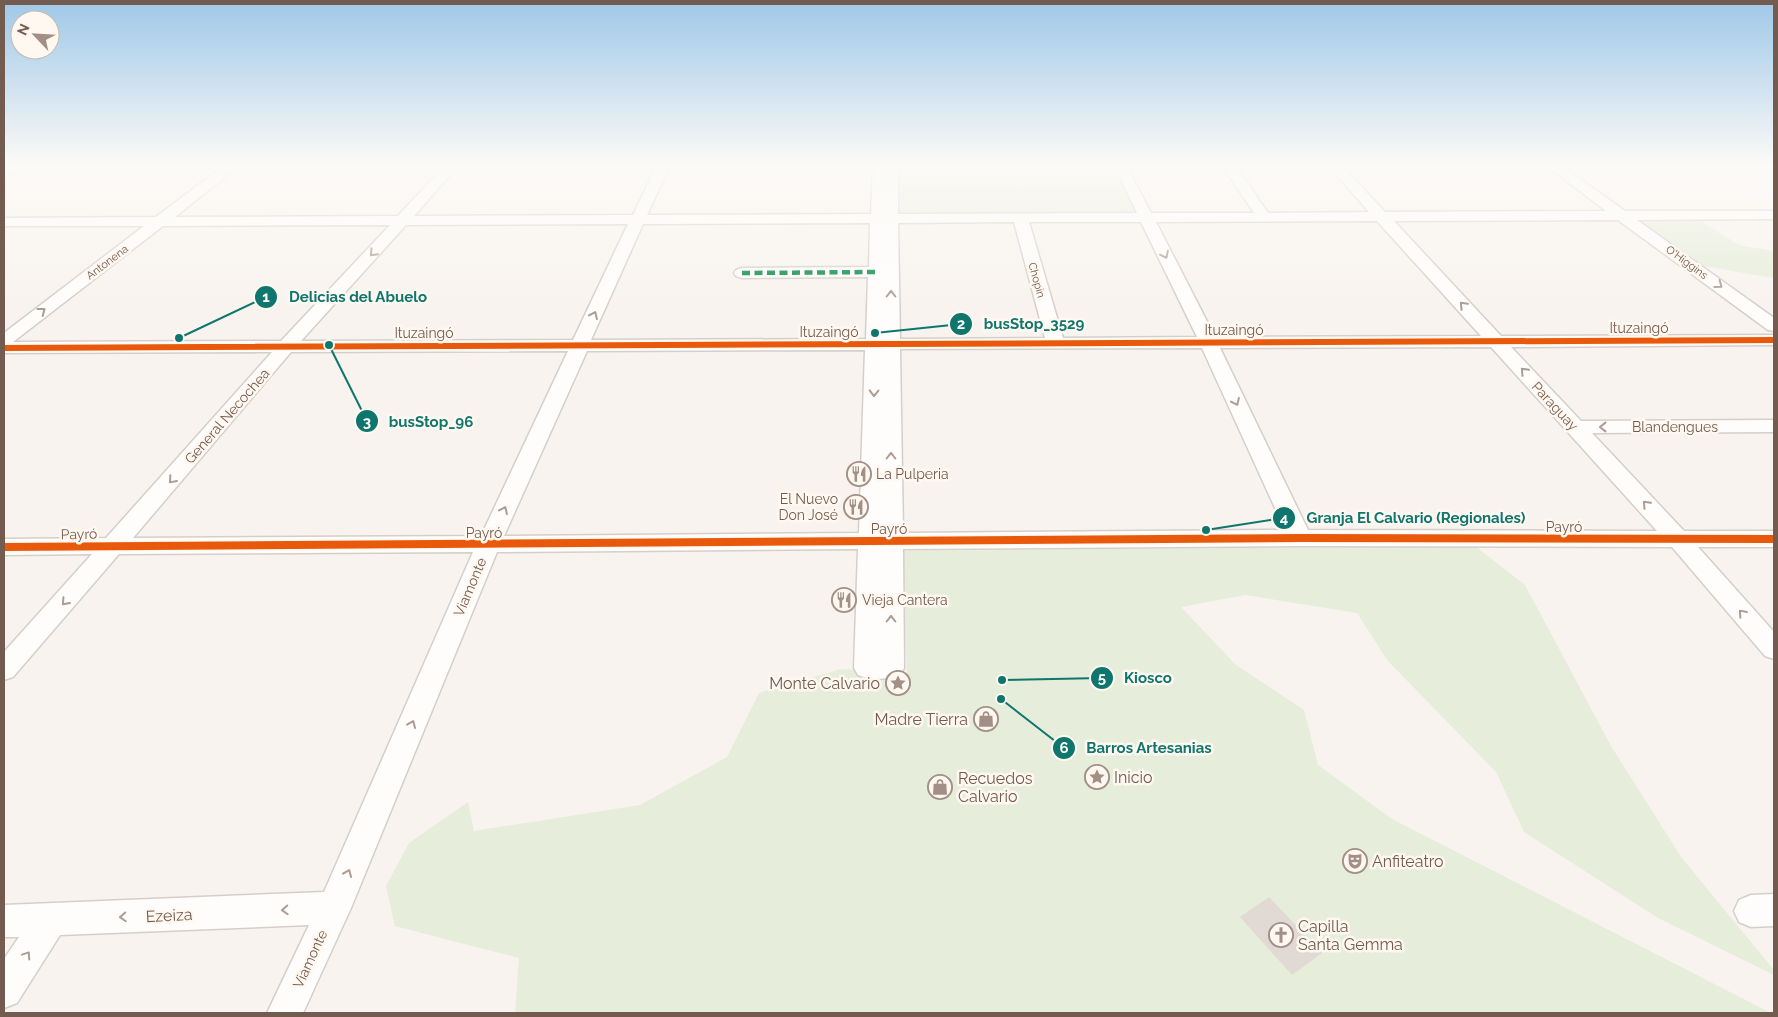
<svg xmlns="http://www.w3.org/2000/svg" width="1778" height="1017" font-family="Raleway,sans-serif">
<rect width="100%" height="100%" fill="#f8f3ee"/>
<g fill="#e6edda">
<path d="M897,165H1113L1137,213L899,214Z"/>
<path d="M1697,218L1738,245L1774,251V278L1697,265L1640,222L1643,219Z"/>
<path d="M1475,546L1525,585L1611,746L1681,857L1774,970V975L1658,918L1524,832L1496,772L1388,661L1357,613L1245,595L1181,607L1236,665L1304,710L1318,765L1392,819L1771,1013H515L519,958L395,926L386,886L409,843L468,802L474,831L640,805L727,757L759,693L841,669L907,673L901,551Z"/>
</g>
<path fill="#e1d9d3" d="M1269,897L1322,953L1292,975L1240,917Z"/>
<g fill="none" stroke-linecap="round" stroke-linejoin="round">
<defs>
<g id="minor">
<path d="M9,165H25L9,176L4,177V168Z"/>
<path d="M225,165H240L175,217L398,216L445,165H459L414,216L633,215L657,165H670L647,215L871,214L873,165H898V214L1137,213L1114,165H1126L1151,213H1254L1222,165H1235L1268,213L1369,212L1328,165H1341L1385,212L1606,211L1546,165H1560L1625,211H1774V219L1637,220L1774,318V331L1768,330L1618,220L1394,221L1501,336L1774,335V345L1511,347L1581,421L1774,420V432L1592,433L1684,531H1774V547H1698L1774,632V659L1765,656L1672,547L1300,546L903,549L904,668L900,675C887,680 871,680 858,675L854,668L858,549L497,552L351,908L303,1013H267L309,925L60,935L17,1003L4,1008V959L19,937H4V905L324,892L473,552L119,554L13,677L4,680V652L92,554L4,555V539L106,538L272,352L4,353V333L144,226H4V218L156,217ZM1377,221L1481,336L1215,337L1156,222ZM1014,222L1045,338L900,339L898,223ZM1029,222H1141L1197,337L1063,338ZM870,223L869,267L742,268L736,270L734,273L736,276L742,278L868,277L866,339L591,340L643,224ZM628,224L573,340L301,341L406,225ZM390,225L281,341L13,342L163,226ZM1491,347L1657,531L1308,530L1220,348ZM1202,348L1285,530L903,533L900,349ZM865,350L859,533L504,536L587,351ZM568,351L481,536L133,538L291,352Z"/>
<path d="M1761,165H1774V172L1763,168Z"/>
<path d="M1774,894V926L1751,927L1739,922L1734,911L1739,900L1751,895Z"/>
</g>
</defs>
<use href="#minor" stroke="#d5cfc9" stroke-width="3"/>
<use href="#minor" fill="#fefdfc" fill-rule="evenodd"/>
<path stroke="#00873e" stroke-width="4.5" stroke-dasharray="8 4.5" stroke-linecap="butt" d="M742,273L876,272"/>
<defs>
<path id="cycleway-far1" d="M4,348L1774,340"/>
<path id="cycleway" d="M4,547L1300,538L1774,539"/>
</defs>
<use href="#cycleway-far1" stroke="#fef8f1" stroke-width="9"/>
<use href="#cycleway" stroke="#fef8f1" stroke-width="11"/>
<use href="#cycleway-far1" stroke="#e8590c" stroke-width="6"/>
<use href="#cycleway" stroke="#e8590c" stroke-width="8"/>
</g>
<defs><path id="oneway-chevron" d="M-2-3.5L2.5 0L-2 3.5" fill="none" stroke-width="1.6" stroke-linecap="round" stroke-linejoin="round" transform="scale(1.25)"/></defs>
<g stroke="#ab9c94">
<use href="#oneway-chevron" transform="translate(373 253) rotate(133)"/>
<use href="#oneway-chevron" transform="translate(1165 255) rotate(64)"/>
<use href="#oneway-chevron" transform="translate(1719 285) rotate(36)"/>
<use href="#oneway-chevron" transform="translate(891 294) rotate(-90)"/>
<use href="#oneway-chevron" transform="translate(1463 305) rotate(-133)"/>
<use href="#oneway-chevron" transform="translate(42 311) rotate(-37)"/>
<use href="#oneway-chevron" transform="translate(594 315) rotate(-65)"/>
<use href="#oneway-chevron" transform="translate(1524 371) rotate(-133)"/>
<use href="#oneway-chevron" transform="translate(874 393) rotate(91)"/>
<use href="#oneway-chevron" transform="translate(1236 402) rotate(65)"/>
<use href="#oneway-chevron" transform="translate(1603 427) rotate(180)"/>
<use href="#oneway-chevron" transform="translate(891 456) rotate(-90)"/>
<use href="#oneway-chevron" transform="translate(172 480) rotate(131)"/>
<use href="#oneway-chevron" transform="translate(1646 504) rotate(-133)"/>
<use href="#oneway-chevron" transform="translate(504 510) rotate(-65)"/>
<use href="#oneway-chevron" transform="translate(65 602) rotate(132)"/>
<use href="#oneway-chevron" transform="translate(1742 613) rotate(-131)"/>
<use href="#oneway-chevron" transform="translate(891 619) rotate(-90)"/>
<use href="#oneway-chevron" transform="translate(412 724) rotate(-67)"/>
<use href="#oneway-chevron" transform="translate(348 873) rotate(-67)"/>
<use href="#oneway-chevron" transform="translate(285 910) rotate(177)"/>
<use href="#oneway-chevron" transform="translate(123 917) rotate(177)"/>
<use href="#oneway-chevron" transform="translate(27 955) rotate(-56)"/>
</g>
<linearGradient id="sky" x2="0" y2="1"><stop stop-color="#9fc8e8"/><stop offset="0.54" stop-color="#fcfaf7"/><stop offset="1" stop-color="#fcfaf7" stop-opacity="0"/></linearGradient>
<rect width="1778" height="307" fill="url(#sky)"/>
<defs>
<symbol id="restaurant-ring" viewBox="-11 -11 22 22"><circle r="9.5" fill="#fef8f1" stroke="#a29087" stroke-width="1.5"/><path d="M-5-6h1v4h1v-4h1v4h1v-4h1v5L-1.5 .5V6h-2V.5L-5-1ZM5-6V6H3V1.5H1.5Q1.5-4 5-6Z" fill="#a29087"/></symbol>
<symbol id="sight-ring" viewBox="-11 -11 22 22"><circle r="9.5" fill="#fef8f1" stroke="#a29087" stroke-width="1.5"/><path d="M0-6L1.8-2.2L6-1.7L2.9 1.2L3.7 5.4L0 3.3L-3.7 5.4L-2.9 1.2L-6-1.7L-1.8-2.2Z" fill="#a29087"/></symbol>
<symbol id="shop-ring" viewBox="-11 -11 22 22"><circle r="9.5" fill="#fef8f1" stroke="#a29087" stroke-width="1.5"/><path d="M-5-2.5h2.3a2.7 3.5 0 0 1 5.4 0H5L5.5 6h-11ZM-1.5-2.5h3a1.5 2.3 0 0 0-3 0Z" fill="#a29087"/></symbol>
<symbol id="theatre-ring" viewBox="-11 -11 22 22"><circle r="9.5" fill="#fef8f1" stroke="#a29087" stroke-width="1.5"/><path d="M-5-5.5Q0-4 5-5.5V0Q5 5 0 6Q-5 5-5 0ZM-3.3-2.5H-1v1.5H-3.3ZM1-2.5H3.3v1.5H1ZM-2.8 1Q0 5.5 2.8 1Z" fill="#a29087"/></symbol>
<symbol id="church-ring" viewBox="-11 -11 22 22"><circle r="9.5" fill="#fef8f1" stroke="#a29087" stroke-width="1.5"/><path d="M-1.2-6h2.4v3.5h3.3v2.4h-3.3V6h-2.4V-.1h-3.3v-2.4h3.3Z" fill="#a29087"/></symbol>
</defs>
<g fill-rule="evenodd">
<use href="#restaurant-ring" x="845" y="460" width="28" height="28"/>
<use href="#restaurant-ring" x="842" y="493" width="28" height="28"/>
<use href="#restaurant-ring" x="830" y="586" width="28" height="28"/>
<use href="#sight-ring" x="884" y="669" width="28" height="28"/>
<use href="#shop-ring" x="972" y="705" width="28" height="28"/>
<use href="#sight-ring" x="1083" y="763" width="28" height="28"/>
<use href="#shop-ring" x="926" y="773" width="28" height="28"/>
<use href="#theatre-ring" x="1341" y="847" width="28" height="28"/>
<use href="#church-ring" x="1267" y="921" width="28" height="28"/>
</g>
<g text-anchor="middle" stroke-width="5" stroke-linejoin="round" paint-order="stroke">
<g font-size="11" fill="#745b4f" stroke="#fef8f1">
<text transform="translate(107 262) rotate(-37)" y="4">Antonena</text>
<text transform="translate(1687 262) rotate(36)" y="4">O'Higgins</text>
<text transform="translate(1037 280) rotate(74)" y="4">Chopin</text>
</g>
<g font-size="14" fill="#745b4f" stroke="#fef8f1">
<text x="1639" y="333">Ituzaingó</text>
<text x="1234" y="335">Ituzaingó</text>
<text x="829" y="337">Ituzaingó</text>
<text x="424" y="338">Ituzaingó</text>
<text transform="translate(1555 406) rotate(47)" y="5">Paraguay</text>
<text transform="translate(227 416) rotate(-49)" y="5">General Necochea</text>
<text x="1675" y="432">Blandengues</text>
<text x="1564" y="532">Payró</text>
<text x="889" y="534">Payró</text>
<text x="484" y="538">Payró</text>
<text transform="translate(79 534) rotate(-1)" y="5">Payró</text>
<text transform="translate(470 587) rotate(-67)" y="5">Viamonte</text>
<text transform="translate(310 959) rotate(-65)" y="5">Viamonte</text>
</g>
<g font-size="14" fill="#745b4f" stroke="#fef8f1" text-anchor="start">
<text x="876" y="479">La Pulperia</text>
<text x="838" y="504" text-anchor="end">El Nuevo<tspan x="838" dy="16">Don José</tspan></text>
<text x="862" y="605">Vieja Cantera</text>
</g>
<g font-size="16" fill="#745b4f" stroke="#fef8f1" text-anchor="start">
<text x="880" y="689" text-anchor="end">Monte Calvario</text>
<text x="968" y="725" text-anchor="end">Madre Tierra</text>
<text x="1114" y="783">Inicio</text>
<text x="958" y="784">Recuedos<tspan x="958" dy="18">Calvario</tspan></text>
<text x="1372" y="867">Anfiteatro</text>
<text x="1298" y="932">Capilla<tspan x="1298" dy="18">Santa Gemma</tspan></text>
</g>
<g font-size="16" fill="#745b4f" stroke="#fef8f1">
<text transform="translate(169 915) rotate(-3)" y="6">Ezeiza</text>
</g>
</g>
<path fill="none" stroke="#0f766e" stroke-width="2" d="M179 338L266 297M875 333L961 324M329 345L367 421M1206 530L1284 518M1002 680L1102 678M1001 699L1064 748"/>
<g fill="#0f766e" stroke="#fef8f1" stroke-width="2">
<circle cx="179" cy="338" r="5"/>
<circle cx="875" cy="333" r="5"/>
<circle cx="329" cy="345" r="5"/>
<circle cx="1206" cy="530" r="5"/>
<circle cx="1002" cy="680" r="5"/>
<circle cx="1001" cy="699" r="5"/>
<circle cx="266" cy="297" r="12"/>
<circle cx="961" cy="324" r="12"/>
<circle cx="367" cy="421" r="12"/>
<circle cx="1284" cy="518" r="12"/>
<circle cx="1102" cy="678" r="12"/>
<circle cx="1064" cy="748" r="12"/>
</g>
<g font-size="15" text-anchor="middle" font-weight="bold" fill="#fff">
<text x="266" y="302">1</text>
<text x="961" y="329">2</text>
<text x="367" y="427">3</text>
<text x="1284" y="523">4</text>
<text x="1102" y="683">5</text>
<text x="1064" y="753">6</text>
</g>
<g font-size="15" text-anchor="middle" font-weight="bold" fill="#0f766e" stroke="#fef8f1" stroke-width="5" stroke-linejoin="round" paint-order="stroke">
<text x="358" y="302">Delicias del Abuelo</text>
<text x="1034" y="329">busStop_3529</text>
<text x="431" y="427">busStop_96</text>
<text x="1416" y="523">Granja El Calvario (Regionales)</text>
<text x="1148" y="683">Kiosco</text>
<text x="1149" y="753">Barros Artesanias</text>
</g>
<rect width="1778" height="1017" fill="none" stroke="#745b4f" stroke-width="10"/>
<g transform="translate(35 35) rotate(295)"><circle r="24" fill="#fef8f1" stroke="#c7b9b0"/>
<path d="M0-4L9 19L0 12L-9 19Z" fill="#a29087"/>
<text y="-8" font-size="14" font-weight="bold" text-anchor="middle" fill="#745b4f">N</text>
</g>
</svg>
